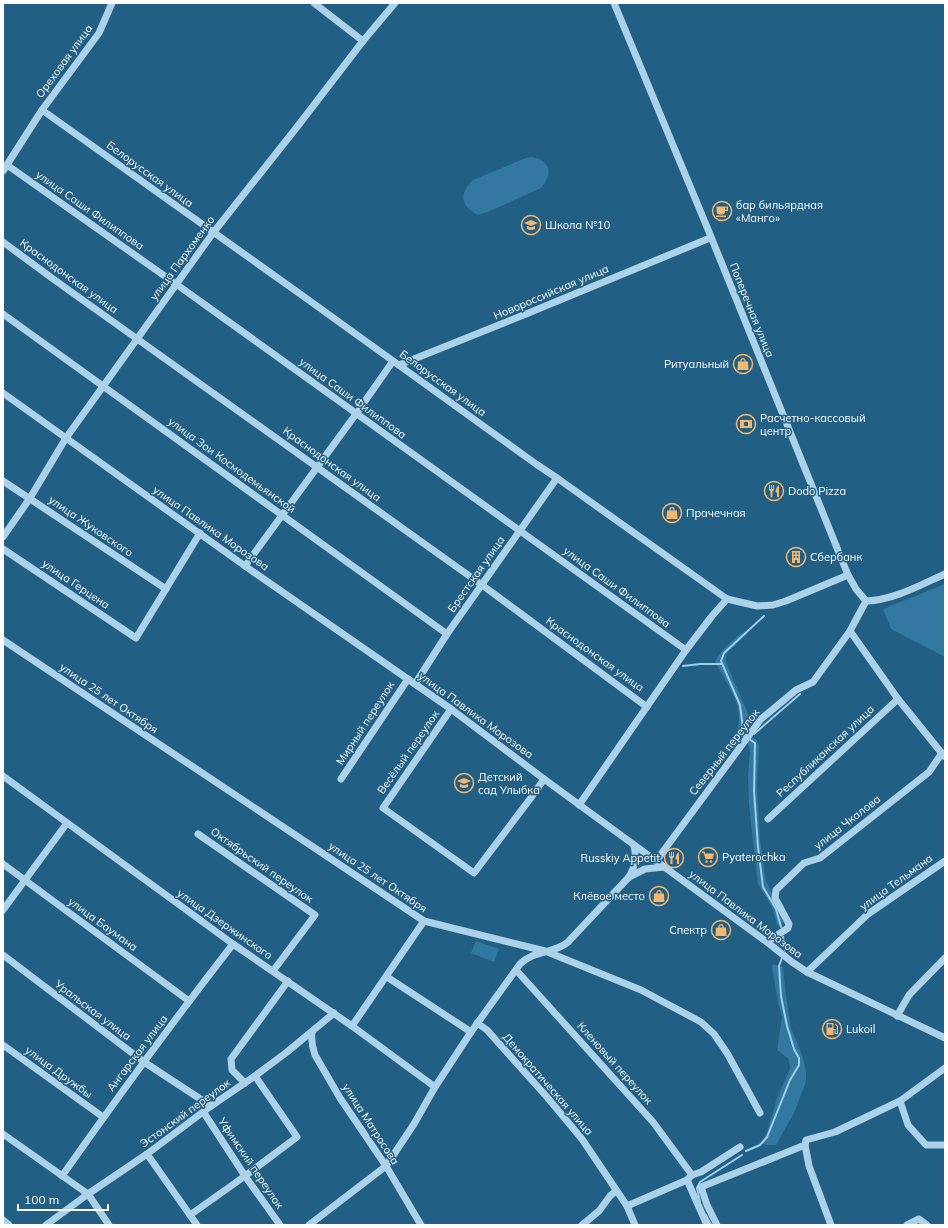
<svg xmlns="http://www.w3.org/2000/svg" width="948" height="1228" font-family="Mulish,sans-serif">
<rect width="100%" height="100%" fill="#225f85"/>
<g fill="#3378a1">
<path d="M532,157C551,161 553,174 541,188L488,212L478,215C460,206 459,193 473,180L526,158Z"/>
<path d="M945,584V657L891,629L883,609Z"/>
<path d="M745,631L747,632L746,635L726,654V662L751,721L750,727L733,750L730,752C733,741 739,729 739,718C739,697 723,679 715,661C723,648 733,639 745,631Z"/>
<path d="M751,737L756,739L759,746L757,785L760,839L766,881L783,918V923L781,926L777,925L772,907L758,884L754,851L749,804L748,776L750,750L747,741Z"/>
<path d="M476,941L499,949L494,962L471,953Z"/>
<path d="M773,964L783,967L786,997L791,1028L802,1055L806,1071V1082L794,1113L776,1145H766L761,1143L767,1133L777,1098L790,1069L789,1059L777,1050L782,1017L778,1003L772,967Z"/>
</g>
<g fill="none" stroke-linecap="round" stroke-linejoin="round">
<g stroke="#9fcfea" stroke-width="2">
<path d="M683,666L700,664H722"/>
<path d="M754,734L800,694"/>
<path d="M744,736L740,705L721,661L724,653L764,616"/>
<path d="M749,739L755,743L754,791L758,847L763,887L776,909L781,927"/>
<path d="M783,937L785,950"/>
<path d="M746,1151L760,1145L767,1137L790,1080L799,1065V1058L794,1049L787,1026L781,996L779,966L782,958"/>
<path d="M700,1202L697,1188L700,1182L742,1155"/>
<path d="M706,1215L711,1225"/>
</g>
<g stroke="#abd2e9" stroke-width="7">
<path d="M314,3L363,41"/>
<path d="M614,3L707,227L848,575L856,589L866,601C894,600 920,585 945,574"/>
<path d="M42,110L303,296L536,464L557,478L727,599L757,606L773,605L786,601L848,575"/>
<path d="M7,165L176,284L686,650"/>
<path d="M3,171L42,110L99,33L112,3"/>
<path d="M3,242L56,281L482,585L647,707"/>
<path d="M3,314L447,634"/>
<path d="M399,365L526,314L710,238"/>
<path d="M3,393L245,566L451,709L544,779L767,942L792,962L807,972L945,1038"/>
<path d="M3,481L166,589"/>
<path d="M3,537L30,498L66,438L213,233L297,127L363,41L395,3"/>
<path d="M3,549L136,638L200,533"/>
<path d="M245,566L356,414L393,361"/>
<path d="M866,601L850,631L898,699L944,756"/>
<path d="M3,640L424,921L545,951L641,990L701,1022L714,1034L727,1053L760,1113"/>
<path d="M415,684L447,634L557,478"/>
<path d="M451,709L383,808L474,873L530,799L544,779"/>
<path d="M3,776L233,944L352,1026L435,1087"/>
<path d="M341,779L408,679"/>
<path d="M579,805L686,650L712,616L727,599"/>
<path d="M768,819L898,699"/>
<path d="M198,834L315,915L273,971"/>
<path d="M656,861L761,719L796,690L813,682L850,631"/>
<path d="M3,864L189,1001"/>
<path d="M629,877L645,869L664,867"/>
<path d="M3,910L67,823"/>
<path d="M767,942L788,928L789,924L775,898L776,890L804,863L820,858L929,772L942,753"/>
<path d="M3,955L144,1062L211,1106"/>
<path d="M516,970L653,1122L692,1175"/>
<path d="M807,972L868,914L945,861"/>
<path d="M387,977L471,1032"/>
<path d="M897,1016L909,995L945,958"/>
<path d="M477,1023L487,1030L547,1097L582,1139L627,1206L635,1225"/>
<path d="M352,1026L424,921"/>
<path d="M312,1032C311,1041 312,1047 315,1055L340,1098L386,1166L421,1225"/>
<path d="M3,1045L103,1117"/>
<path d="M945,1068L900,1101L908,1125L926,1145H945"/>
<path d="M245,1083L232,1070L231,1059L288,981"/>
<path d="M204,1113L245,1176L280,1225"/>
<path d="M3,1134L88,1194L109,1225"/>
<path d="M805,1145L809,1166L831,1225"/>
<path d="M147,1154L197,1225"/>
<path d="M62,1176C117,1098 174,1020 233,944"/>
<path d="M687,1180L707,1225"/>
<path d="M627,1206L687,1180L692,1175L701,1172L740,1147"/>
<path d="M190,1215L245,1176L297,1137L255,1076"/>
<path d="M3,1220L9,1225"/>
<path d="M46,1225L88,1194L147,1154L211,1106L255,1076L287,1052L334,1013"/>
<path d="M309,1225L386,1166L414,1124L435,1087L471,1032L520,964C534,950 554,954 568,942L629,877C635,867 637,858 634,846"/>
<path d="M582,1225L599,1211L610,1196L616,1191"/>
<path d="M717,1225L707,1205L701,1187L805,1145L806,1140L835,1132L900,1101"/>
<path d="M907,1225L919,1219L927,1225"/>
</g>
</g>
<defs>
<symbol id="cafe-ring" viewBox="-11 -11 22 22"><circle r="9.5" fill="#225f85" stroke="#f5b66d" stroke-width="1.5"/><path d="M-5.5-4.5H6V0H3Q3 3.5 0 3.5H-2.5Q-5.5 3.5-5.5 0ZM3-3.2v2h1.7v-2ZM-6 4.5H4V6H-6Z" fill="#f5b66d"/></symbol>
<symbol id="school-ring" viewBox="-11 -11 22 22"><circle r="9.5" fill="#225f85" stroke="#f5b66d" stroke-width="1.5"/><path d="M0-5L7-2L0 1L-7-2ZM-4 1L0 2.5L4 1V4Q0 6-4 4Z" fill="#f5b66d"/></symbol>
<symbol id="shop-ring" viewBox="-11 -11 22 22"><circle r="9.5" fill="#225f85" stroke="#f5b66d" stroke-width="1.5"/><path d="M-5-2.5h2.3a2.7 3.5 0 0 1 5.4 0H5L5.5 6h-11ZM-1.5-2.5h3a1.5 2.3 0 0 0-3 0Z" fill="#f5b66d"/></symbol>
<symbol id="bank-ring" viewBox="-11 -11 22 22"><circle r="9.5" fill="#225f85" stroke="#f5b66d" stroke-width="1.5"/><path d="M-6-4H6V4H-6ZM0-2.3a2.3 2.3 0 1 0 0 4.6a2.3 2.3 0 1 0 0-4.6Z" fill="#f5b66d"/></symbol>
<symbol id="restaurant-ring" viewBox="-11 -11 22 22"><circle r="9.5" fill="#225f85" stroke="#f5b66d" stroke-width="1.5"/><path d="M-5-6h1v4h1v-4h1v4h1v-4h1v5L-1.5 .5V6h-2V.5L-5-1ZM5-6V6H3V1.5H1.5Q1.5-4 5-6Z" fill="#f5b66d"/></symbol>
<symbol id="building-ring" viewBox="-11 -11 22 22"><circle r="9.5" fill="#225f85" stroke="#f5b66d" stroke-width="1.5"/><path d="M-4-6H4V6H1V3H-1V6H-4ZM-2.5-4.3h1.7v1.8h-1.7ZM.8-4.3h1.7v1.8H.8ZM-2.5-1h1.7V.8h-1.7ZM.8-1h1.7V.8H.8Z" fill="#f5b66d"/></symbol>
<symbol id="supermarket-ring" viewBox="-11 -11 22 22"><circle r="9.5" fill="#225f85" stroke="#f5b66d" stroke-width="1.5"/><path d="M-6-5.5h2.5l.6 2H6L4.5 2H-2.5L-4.4-4H-6ZM-1.5 3.2a1.3 1.3 0 1 0 .1 0ZM3 3.2a1.3 1.3 0 1 0 .1 0Z" fill="#f5b66d"/></symbol>
<symbol id="fuel-ring" viewBox="-11 -11 22 22"><circle r="9.5" fill="#225f85" stroke="#f5b66d" stroke-width="1.5"/><path d="M-5.5-6h7V0h2V4h1.3V-2.5L3-4.5l.8-.8L6-3V5H2.5V1h-1V6h-7ZM-4.2-4.7v3.2H.2V-4.7Z" fill="#f5b66d"/></symbol>
</defs>
<g fill-rule="evenodd">
<use href="#cafe-ring" x="711" y="200" width="22" height="22"/>
<use href="#school-ring" x="520" y="214" width="22" height="22"/>
<use href="#shop-ring" x="732" y="353" width="22" height="22"/>
<use href="#bank-ring" x="735" y="413" width="22" height="22"/>
<use href="#restaurant-ring" x="763" y="480" width="22" height="22"/>
<use href="#shop-ring" x="661" y="502" width="22" height="22"/>
<use href="#building-ring" x="785" y="546" width="22" height="22"/>
<use href="#school-ring" x="453" y="772" width="22" height="22"/>
<use href="#supermarket-ring" x="697" y="846" width="22" height="22"/>
<use href="#restaurant-ring" x="663" y="847" width="22" height="22"/>
<use href="#shop-ring" x="648" y="885" width="22" height="22"/>
<use href="#shop-ring" x="710" y="919" width="22" height="22"/>
<use href="#fuel-ring" x="821" y="1018" width="22" height="22"/>
</g>
<g text-anchor="middle" stroke-width="3" stroke-linejoin="round" paint-order="stroke">
<g font-size="11" fill="#fff" stroke="#225f85">
<text transform="translate(64 61) rotate(-54)" y="4">Ореховая улица</text>
<text transform="translate(150 174) rotate(36)" y="4">Белорусская улица</text>
<text transform="translate(90 210) rotate(35)" y="4">улица Саши Филиппова</text>
<text transform="translate(182 258) rotate(-54)" y="4">улица Пархоменко</text>
<text transform="translate(69 276) rotate(36)" y="4">Краснодонская улица</text>
<text transform="translate(551 292) rotate(-23)" y="4">Новороссийская улица</text>
<text transform="translate(752 310) rotate(68)" y="4">Поперечная улица</text>
<text transform="translate(443 383) rotate(36)" y="4">Белорусская улица</text>
<text transform="translate(353 398) rotate(36)" y="4">улица Саши Филиппова</text>
<text transform="translate(332 464) rotate(36)" y="4">Краснодонская улица</text>
<text transform="translate(232 465) rotate(36)" y="4">улица Зои Космодемьянской</text>
<text transform="translate(91 526) rotate(34)" y="4">улица Жуковского</text>
<text transform="translate(211 528) rotate(35)" y="4">улица Павлика Морозова</text>
<text transform="translate(476 574) rotate(-55)" y="4">Брестская улица</text>
<text transform="translate(76 584) rotate(34)" y="4">улица Герцена</text>
<text transform="translate(617 587) rotate(36)" y="4">улица Саши Филиппова</text>
<text transform="translate(595 654) rotate(36)" y="4">Краснодонская улица</text>
<text transform="translate(109 698) rotate(34)" y="4">улица 25 лет Октября</text>
<text transform="translate(476 715) rotate(36)" y="4">улица Павлика Морозова</text>
<text transform="translate(365 723) rotate(-57)" y="4">Мирный переулок</text>
<text transform="translate(825 751) rotate(-43)" y="4">Республиканская улица</text>
<text transform="translate(408 752) rotate(-55)" y="4">Весёлый переулок</text>
<text transform="translate(724 752) rotate(-52)" y="4">Северный переулок</text>
<text transform="translate(847 822) rotate(-38)" y="4">улица Чкалова</text>
<text transform="translate(262 865) rotate(35)" y="4">Октябрьский переулок</text>
<text transform="translate(378 877) rotate(34)" y="4">улица 25 лет Октября</text>
<text transform="translate(896 882) rotate(-36)" y="4">улица Тельмана</text>
<text transform="translate(746 914) rotate(37)" y="4">улица Павлика Морозова</text>
<text transform="translate(103 924) rotate(36)" y="4">улица Баумана</text>
<text transform="translate(225 924) rotate(35)" y="4">улица Дзержинского</text>
<text transform="translate(93 1010) rotate(37)" y="4">Уральская улица</text>
<text transform="translate(137 1053) rotate(-53)" y="4">Ангарская улица</text>
<text transform="translate(615 1063) rotate(48)" y="4">Кленовый переулок</text>
<text transform="translate(59 1072) rotate(36)" y="4">улица Дружбы</text>
<text transform="translate(548 1084) rotate(49)" y="4">Демократическая улица</text>
<text transform="translate(185 1113) rotate(-36)" y="4">Эстонский переулок</text>
<text transform="translate(371 1124) rotate(57)" y="4">улица Матросова</text>
<text transform="translate(251 1163) rotate(56)" y="4">Уфимский переулок</text>
</g>
<g font-size="11" fill="#fff" stroke="#225f85" text-anchor="start">
<text x="736" y="209">бар бильярдная<tspan x="736" dy="13">«Манго»</tspan></text>
<text x="545" y="229">Школа №10</text>
<text x="729" y="368" text-anchor="end">Ритуальный</text>
<text x="760" y="422">Расчетно-кассовый<tspan x="760" dy="13">центр</tspan></text>
<text x="788" y="495">Dodo Pizza</text>
<text x="686" y="517">Прачечная</text>
<text x="810" y="561">Сбербанк</text>
<text x="478" y="781">Детский<tspan x="478" dy="13">сад Улыбка</tspan></text>
<text x="722" y="861">Pyaterochka</text>
<text x="660" y="862" text-anchor="end">Russkiy Appetit</text>
<text x="645" y="900" text-anchor="end">Клёвое место</text>
<text x="707" y="934" text-anchor="end">Спектр</text>
<text x="846" y="1033">Lukoil</text>
</g>
</g>
<rect width="948" height="1228" fill="none" stroke="#ffffff" stroke-width="8"/>
<path d="M18 1204v6h90v-6" fill="none" stroke="#ffffff" stroke-width="2"/>
<text x="24" y="1204" font-size="12" fill="#ffffff" stroke="#225f85" stroke-width="3" paint-order="stroke">100 m</text>
</svg>
